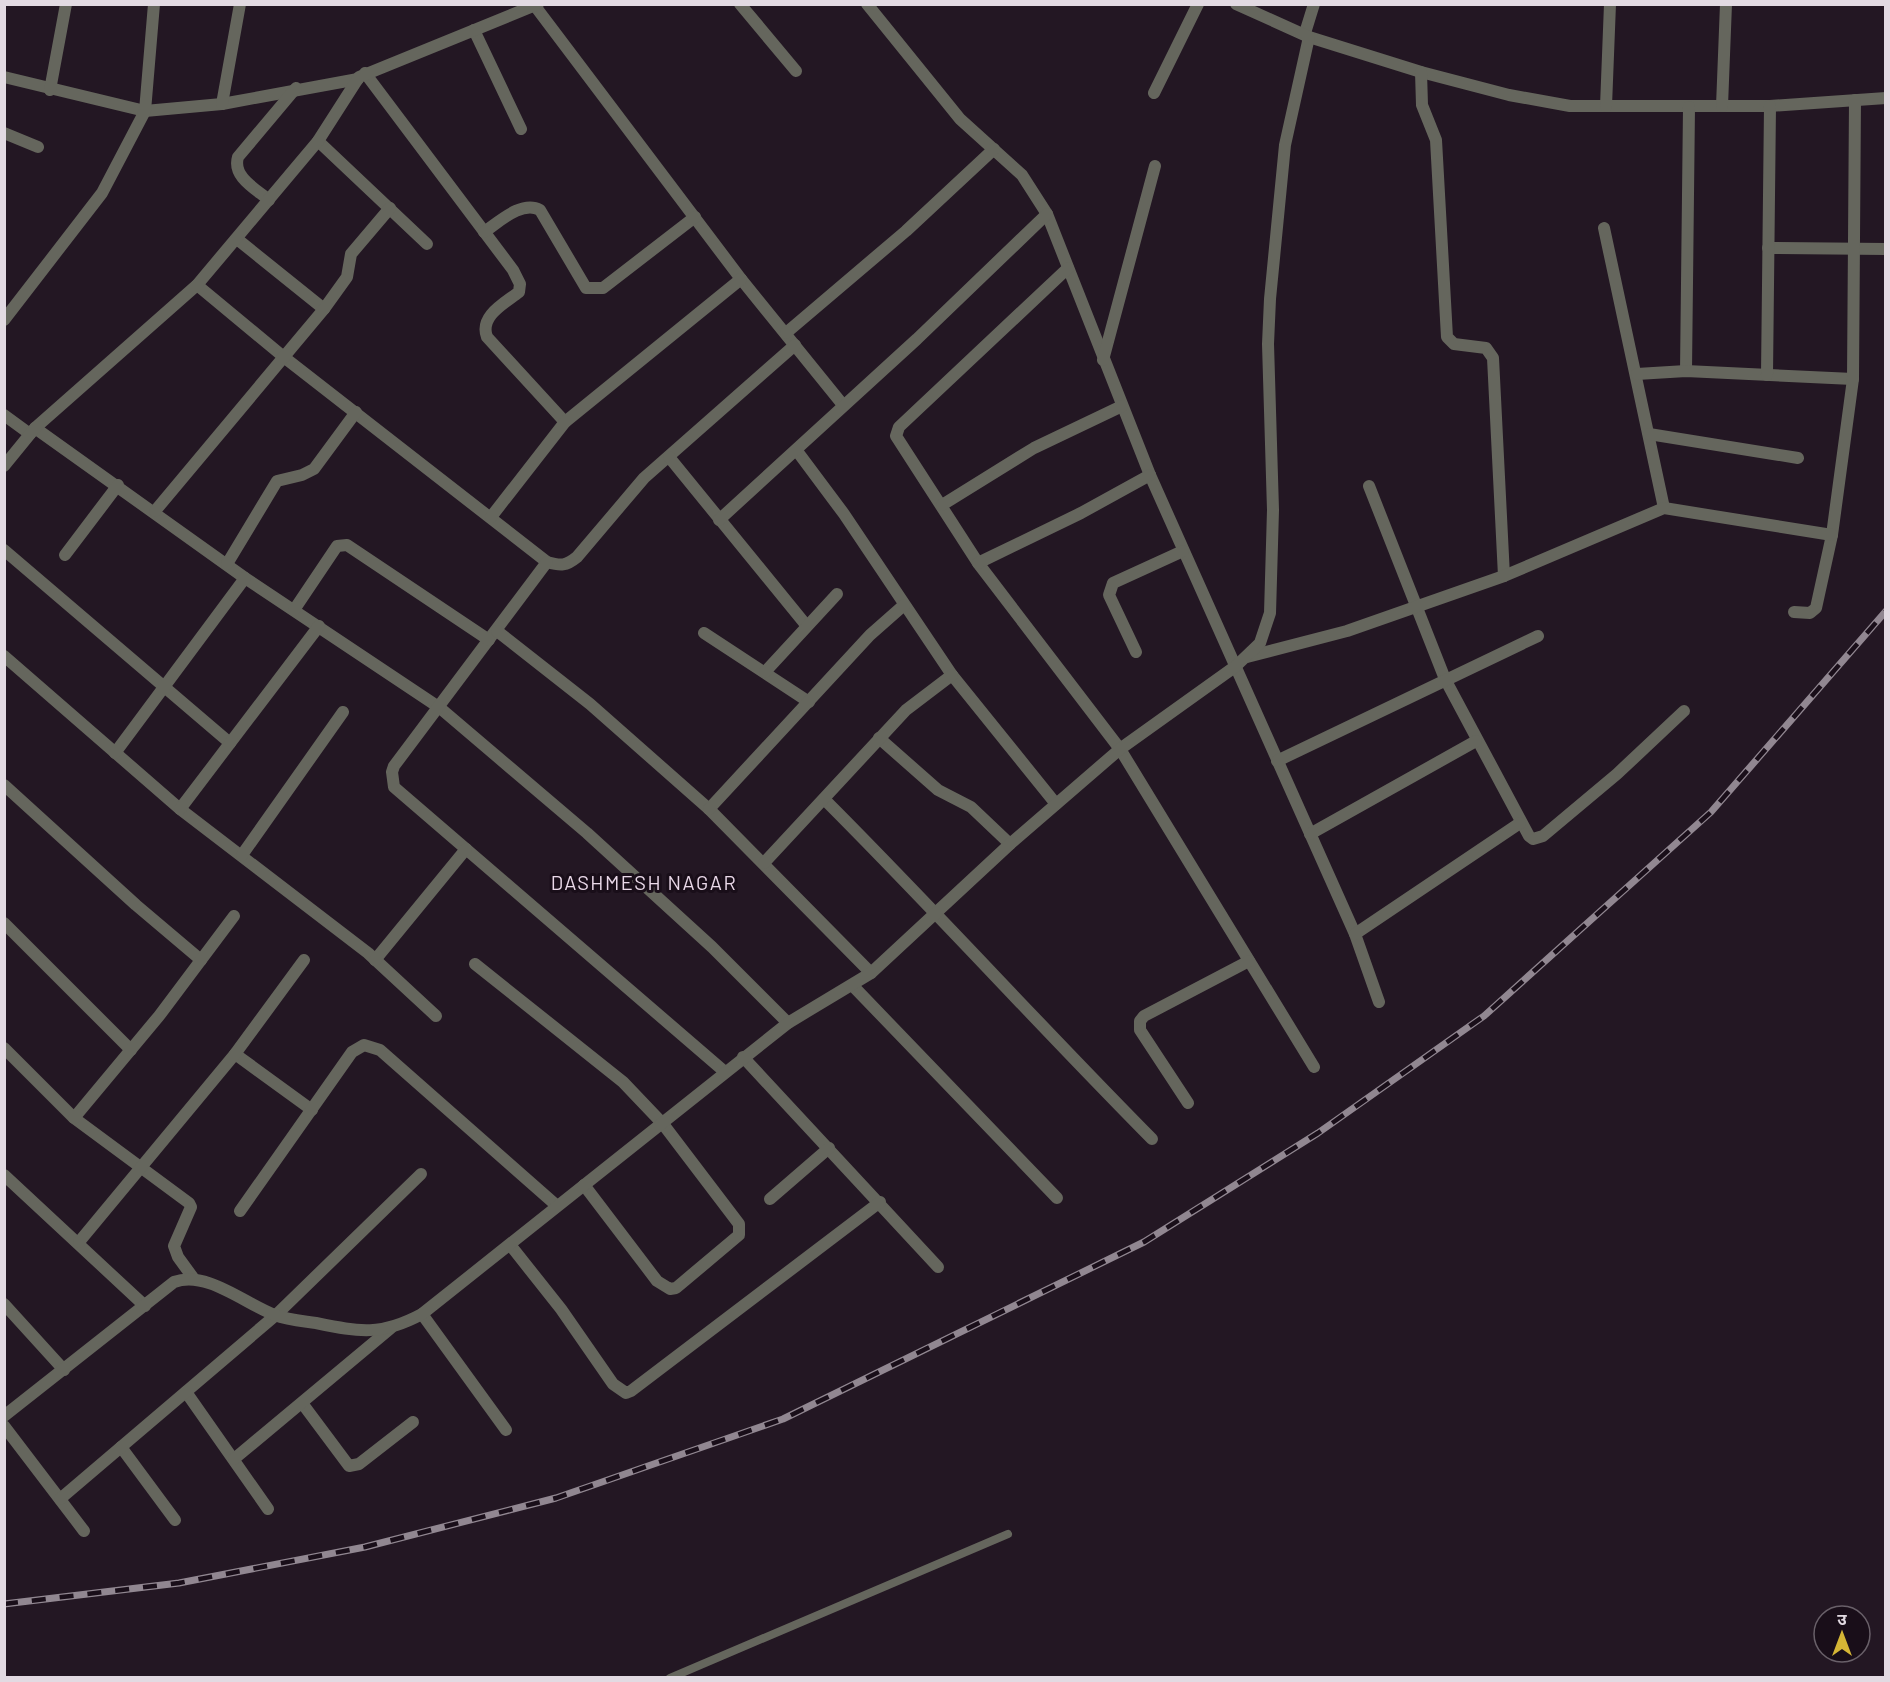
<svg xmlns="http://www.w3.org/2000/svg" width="1890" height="1682" font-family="Barlow,'Noto Sans Devanagari',sans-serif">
<rect width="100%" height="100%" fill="#231723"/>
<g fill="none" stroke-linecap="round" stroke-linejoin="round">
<path stroke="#65665d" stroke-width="8" d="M670,1678L1008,1534"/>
<g stroke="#65665d" stroke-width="12">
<path d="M740,4L796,71"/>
<path d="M867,4L960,119L1022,175L1047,214L1150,475L1355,934L1379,1002"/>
<path d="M535,6L741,279L843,405"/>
<path d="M474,30L521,129"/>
<path d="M1305,33L1314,4"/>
<path d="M1309,37L1421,72L1509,95L1570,106H1770L1886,98"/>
<path d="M1421,72L1422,105L1436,140L1447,337L1454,344L1486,348L1493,358L1504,576"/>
<path d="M365,73L513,270L520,284L519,292C505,303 479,316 487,337L565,422"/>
<path d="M4,77L145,111L222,104L358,79"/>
<path d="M50,90L66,4"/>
<path d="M1154,93L1198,4"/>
<path d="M222,104L240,4"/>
<path d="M1606,106L1610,4"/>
<path d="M1722,106L1726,4"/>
<path d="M4,133L38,147"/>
<path d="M318,141L427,244"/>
<path d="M269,200C256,189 232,177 238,157L296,88"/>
<path d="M1604,228L1664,508"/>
<path d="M484,232C499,222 522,200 540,210L586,288H603L695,217"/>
<path d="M237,239L324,309"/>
<path d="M1768,248L1886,249"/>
<path d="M1068,268L899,427L896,436L978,563L1120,749L1314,1067"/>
<path d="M197,285L285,358L547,562C561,566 566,566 577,557L644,478L795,345"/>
<path d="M4,320L102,193L145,111L154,4"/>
<path d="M786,333L906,231L994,149"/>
<path d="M1103,360L1155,166"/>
<path d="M1686,371L1689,107"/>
<path d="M1637,374L1686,371L1853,379"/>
<path d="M1767,375L1770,106"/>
<path d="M4,415L30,434"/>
<path d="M35,428L245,578L440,708L587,833L712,947L788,1023"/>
<path d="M1649,434L1798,458"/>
<path d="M797,451L844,514L952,675L1056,804"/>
<path d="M669,457L806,625"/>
<path d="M1369,486L1445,679L1529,836L1533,839L1543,836L1617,774L1684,711"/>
<path d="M942,505L1034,448L1122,406"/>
<path d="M155,511L324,309L347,277L351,254L390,208"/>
<path d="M491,517L565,422L741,279"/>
<path d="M719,520L917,339L1047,214"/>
<path d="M4,550L230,743"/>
<path d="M65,555L118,485"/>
<path d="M547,562L394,766L392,772L394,787L725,1072"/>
<path d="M978,563L1081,513L1150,475"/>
<path d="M227,564L277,481L302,475L314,469L356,412"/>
<path d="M294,610L337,546L347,545L489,640"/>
<path d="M1794,612L1810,613L1816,608L1832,535L1853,379L1855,100"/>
<path d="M497,631L590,704L709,809L871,973"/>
<path d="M704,633L809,702"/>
<path d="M1136,652L1109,595L1113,583L1183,551"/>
<path d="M4,656L180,809L368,953L436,1016"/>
<path d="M1247,657L1347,631L1504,576L1664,508L1832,535"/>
<path d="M765,672L837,594"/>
<path d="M879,738L938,790L971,807L1010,844"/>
<path d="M115,753L245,578"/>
<path d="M1277,761L1538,636"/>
<path d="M4,785L136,905L201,960"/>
<path d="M824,799C935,910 1041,1027 1152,1139"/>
<path d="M180,809L319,626"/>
<path d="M709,809L870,635L904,605"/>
<path d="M1310,834L1476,741"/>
<path d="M242,855L343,712"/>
<path d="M764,863L906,710L952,675"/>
<path d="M4,923L131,1050"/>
<path d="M1355,934L1520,823"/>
<path d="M375,960L466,849"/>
<path d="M475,964L623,1082L663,1124L739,1224V1235L676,1288L670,1289L657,1281L584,1185"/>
<path d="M853,986L1057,1198"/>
<path d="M4,1048L74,1118L189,1203L191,1207L174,1246L178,1257L194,1279"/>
<path d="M235,1054L312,1110"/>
<path d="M743,1057L938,1267"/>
<path d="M1188,1103L1140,1030V1021L1144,1016L1249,961"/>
<path d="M74,1118L159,1016L234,916"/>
<path d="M4,1175L145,1306"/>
<path d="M770,1199L829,1148"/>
<path d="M240,1211L352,1052L364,1045L380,1050L556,1205"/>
<path d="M79,1242L235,1054L304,960"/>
<path d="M511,1246L561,1309L613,1384L626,1393L631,1391L880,1202"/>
<path d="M4,1304L64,1370"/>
<path d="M422,1314L506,1430"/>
<path d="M186,1392L268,1509"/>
<path d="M302,1403L349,1466L359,1464L413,1422"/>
<path d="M4,1426L84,1531"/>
<path d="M121,1447L175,1520"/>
<path d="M234,1459L391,1328"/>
<path d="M60,1499L276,1315L421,1174"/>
</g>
<g stroke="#65665d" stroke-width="12">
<path d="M4,466L35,428L197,285L318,141L359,77L538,4"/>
<path d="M4,1416L174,1282C207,1270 245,1304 275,1315C288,1320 303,1321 316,1323C360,1332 381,1336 422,1314L788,1023L871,973L1010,844L1120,749L1236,666L1260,643L1270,613L1273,510L1268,344L1270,299L1285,145L1309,37L1236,4"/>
</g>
<defs>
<path id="rail" d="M4,1604L179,1583L365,1547L556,1498L783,1419L1144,1242L1318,1133L1484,1016L1711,812L1886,611"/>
</defs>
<use href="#rail" stroke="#918791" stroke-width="7"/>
<use href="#rail" stroke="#190e19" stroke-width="4.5" stroke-dasharray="14" stroke-linecap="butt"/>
</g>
<g text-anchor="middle" stroke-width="6" stroke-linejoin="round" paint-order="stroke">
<g font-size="20" letter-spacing="1.5" fill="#ead9e9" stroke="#190e19">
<text x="644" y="890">DASHMESH NAGAR</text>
</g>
</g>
<rect width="1890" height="1682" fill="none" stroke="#e2dae2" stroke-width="12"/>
<g transform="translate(1842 1634)"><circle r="28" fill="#190e19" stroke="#696069" stroke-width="1.5"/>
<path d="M0-4.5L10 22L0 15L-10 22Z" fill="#d5b535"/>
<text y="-9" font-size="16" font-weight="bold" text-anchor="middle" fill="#e2dae2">उ</text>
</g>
</svg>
